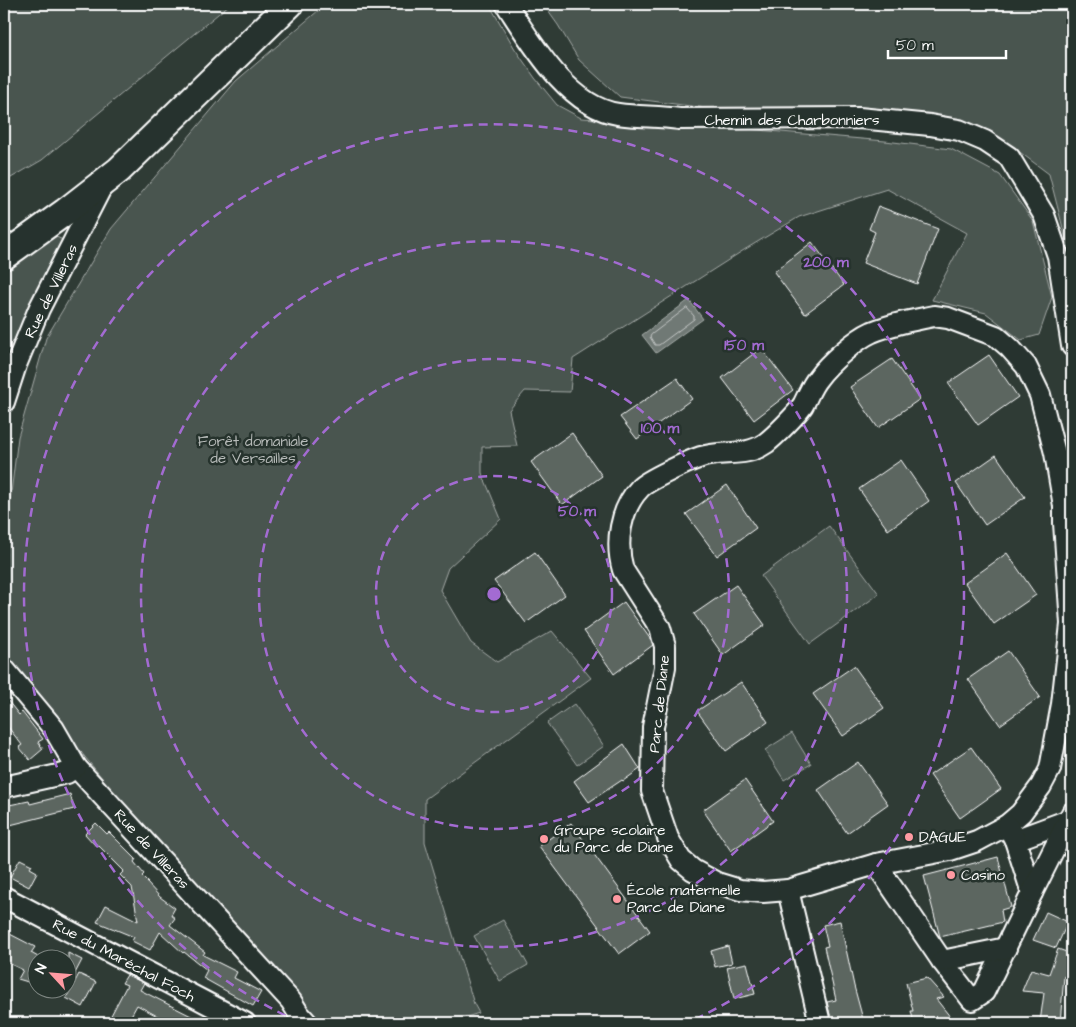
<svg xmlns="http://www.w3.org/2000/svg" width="1076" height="1027" font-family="'Architects Daughter',sans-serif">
<rect width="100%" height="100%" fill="#2f3b35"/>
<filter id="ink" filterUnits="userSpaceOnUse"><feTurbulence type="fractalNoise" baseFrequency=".02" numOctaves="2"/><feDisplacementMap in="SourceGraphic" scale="10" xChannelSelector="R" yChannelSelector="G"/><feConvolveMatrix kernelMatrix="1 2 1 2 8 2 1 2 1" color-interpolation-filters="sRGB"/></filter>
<g filter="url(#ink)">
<g fill="#4a544f" stroke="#a4aaa7">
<path d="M4,4H230L42,160L4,182Z"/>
<path d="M326,4H489L515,49L535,78L557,105L581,118L746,129L885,141L951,149L1000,175L1033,221L1052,297L1039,335L1021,340L986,313L932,300L967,233L887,189L799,217L744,250L573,359L570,392L525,391L509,410L517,446L482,447V473L501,519L448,568L440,590L471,643L497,662L552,631L591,678L425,799V842L474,1004L479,1013L448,1023H319L125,806L4,658V600L7,525L18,437L46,338L111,229L236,81Z"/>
<path d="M543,4H1072V263L1049,174L1013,147L620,97L579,60L558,25Z"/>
<path d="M54,236L63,240L11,349L4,370V270Z"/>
<path d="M829,526L879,594L810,644L761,576Z"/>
<path d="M574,704L604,746L577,765L547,723Z"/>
<path d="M792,733L811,764L784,780L765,750Z"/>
<path d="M503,920L528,965L500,981L474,936Z"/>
</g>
<path fill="#707975" stroke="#a9afac" d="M689,300L703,319L656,353L642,335Z"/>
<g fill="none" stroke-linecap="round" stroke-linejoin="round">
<path stroke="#c6c9c8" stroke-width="1" d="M687,308L694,316V319L659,345H655L650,337L651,335Z"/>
</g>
<g fill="#5b6661" stroke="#fff">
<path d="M878,206L938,229L917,284L863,263L875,232L869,229Z"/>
<path d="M812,242L844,285L805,314L774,272Z"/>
<path d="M761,348L793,390L754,420L722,378Z"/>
<path d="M989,355L1018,397L978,425L948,383Z"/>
<path d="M892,359L920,399L878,428L850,387Z"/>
<path d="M677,378L692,399L637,439L620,417Z"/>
<path d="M572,433L602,476L562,505L531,462Z"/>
<path d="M996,455L1025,497L985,525L956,483Z"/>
<path d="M901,460L929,501L888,530L859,489Z"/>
<path d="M727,485L756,528L717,556L686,514Z"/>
<path d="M535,552L565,595L526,623L494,581Z"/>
<path d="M1007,553L1036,595L994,624L965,583Z"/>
<path d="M736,585L765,625L723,655L694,614Z"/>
<path d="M624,602L651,640L653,645L614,674L584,631Z"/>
<path d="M1008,651L1040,697L1000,725L968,679Z"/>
<path d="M854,666L884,708L843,736L813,694Z"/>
<path d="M741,682L768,722L726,751L697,711Z"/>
<path d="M4,696L19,715L22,712L43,739L38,742L43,749L30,760L19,747L22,745L4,722Z"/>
<path d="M624,744L640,769L623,781L622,780L589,802L574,781Z"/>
<path d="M971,747L1001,789L960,818L930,775Z"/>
<path d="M858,762L888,804L847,833L818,790Z"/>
<path d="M745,780L773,821L731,851L703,810Z"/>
<path d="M70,794L74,809L6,826L4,806L29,801L30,804Z"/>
<path d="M96,823L107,834L109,832L136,859L134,862L144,874L142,876L148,882L147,883L160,897L175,908L171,915L175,918L170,925L205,952L203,955L237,972L234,978L261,992L253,1006L203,978L207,970L184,952L183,953L160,932L150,950L132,941L134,937L97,922L106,905L138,921L132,887L120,875L124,871L97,844L95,845L85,834Z"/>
<path d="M571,823L650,931L619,954L539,846Z"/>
<path d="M998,857L1011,907L1001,910L1003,922L940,937L924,876Z"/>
<path d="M20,859L32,865L30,868L37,872L29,887L10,877Z"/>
<path d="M1046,912L1068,922L1056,948L1033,940Z"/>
<path d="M840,921L854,986L864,1023H847L846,1020L832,1023L827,1002L836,1000L824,947L828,946L823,925Z"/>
<path d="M4,931L35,947L31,953L38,957V985L18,979L23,970L4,961Z"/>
<path d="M728,946L732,963L715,967L711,951Z"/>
<path d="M1058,949L1072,954V979L1064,976L1060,1023L1040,1022L1044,993L1022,991L1031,969L1049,974Z"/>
<path d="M68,953L82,960L68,987Z"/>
<path d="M747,963L755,994L734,999L727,967Z"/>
<path d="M79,974L96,982L83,1007L66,998Z"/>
<path d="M127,975L144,983L140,990L205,1023H170L137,1005L127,1023H107L127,985L122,983Z"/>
<path d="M927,978L944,997L936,999L955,1023H914L911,1011H913L906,983Z"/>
</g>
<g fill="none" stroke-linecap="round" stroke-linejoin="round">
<defs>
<g id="minor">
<path d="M506,4C531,42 568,107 618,114C638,117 659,116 679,119L859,118L930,125L959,130L985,141L1009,157L1044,215L1058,256L1072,346"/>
<path d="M934,316L948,318L996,336L1010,348L1026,366L1040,395L1055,453L1064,506V523L1071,624L1062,704L1050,769L1041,786L1021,813L1007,825L977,841L950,850L876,864L788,890L763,892L740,890L717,883L693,870L681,860L668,838L652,791L653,727L665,667V646L660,628L623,570C615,543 620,509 640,488C648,480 689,461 701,457C723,450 745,458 766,443C775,436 797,414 803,405C808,396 811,386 818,378C828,364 856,339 872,332C892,324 913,320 934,316Z"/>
<path d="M4,402L16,365L39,309L103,184"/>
<path d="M4,669L54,729L76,767L291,1001L299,1014L307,1023"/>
<path d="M4,787L67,773L76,767"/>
<path d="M1015,840L1069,820"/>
<path d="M876,864L942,961L972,1000L984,992L1032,893L1015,840L1007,825"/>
<path d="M788,890L820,1023"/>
<path d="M1032,893L1072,813"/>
<path d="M4,897L245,1023"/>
<path d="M942,961L1006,948"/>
</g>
<path id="major" d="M4,256L65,212L119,170L290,4"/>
</defs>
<use href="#minor" stroke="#fff" stroke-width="24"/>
<use href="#major" stroke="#fff" stroke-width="30"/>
<use href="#minor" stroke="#26332d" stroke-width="20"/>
<use href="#major" stroke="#26332d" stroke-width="26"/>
</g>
</g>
<g fill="none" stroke="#a36bd2" stroke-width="2.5" stroke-dasharray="9 6">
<circle cx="494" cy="594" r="118"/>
<circle cx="494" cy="594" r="235"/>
<circle cx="494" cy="594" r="353"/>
<path d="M299 1022A470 470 0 1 1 689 1022"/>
</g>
<g fill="#ff9aa2" stroke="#26332d" stroke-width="2">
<circle cx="909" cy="837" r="5"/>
<circle cx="544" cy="839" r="5"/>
<circle cx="951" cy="875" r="5"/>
<circle cx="617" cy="899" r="5"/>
</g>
<g text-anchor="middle" stroke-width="5" stroke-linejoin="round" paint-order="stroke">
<g font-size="15" fill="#fff" stroke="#26332d">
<text x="792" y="125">Chemin des Charbonniers</text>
<text transform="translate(51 291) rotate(-64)" y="5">Rue de Villeras</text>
<text transform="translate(659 704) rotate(-84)" y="5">Parc de Diane</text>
<text transform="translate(152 849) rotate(47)" y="5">Rue de Villeras</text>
<text transform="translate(124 960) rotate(28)" y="5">Rue du Maréchal Foch</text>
</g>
<g font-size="15" fill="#b7bbb9" stroke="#26332d">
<text x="253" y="446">Forêt domaniale<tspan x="253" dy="17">de Versailles</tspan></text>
</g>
<g font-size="15" fill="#fff" stroke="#26332d" text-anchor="start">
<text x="554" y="835">Groupe scolaire<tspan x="554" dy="17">du Parc de Diane</tspan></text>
<text x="919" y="842">DAGUE</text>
<text x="961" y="880">Casino</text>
<text x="627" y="895">École maternelle<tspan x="627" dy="17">Parc de Diane</tspan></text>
</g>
</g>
<circle cx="494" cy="594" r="8" fill="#a36bd2" stroke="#26332d" stroke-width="2.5"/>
<g font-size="15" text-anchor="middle" font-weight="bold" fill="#a36bd2" stroke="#26332d" stroke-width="5" stroke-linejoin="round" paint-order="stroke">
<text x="826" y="267">200 m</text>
<text x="744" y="350">150 m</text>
<text x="660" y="433">100 m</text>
<text x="577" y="516">50 m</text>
</g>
<rect width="1076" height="1027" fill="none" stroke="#26332d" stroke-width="20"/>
<rect x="10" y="10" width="1056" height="1007" fill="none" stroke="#fff" stroke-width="2" filter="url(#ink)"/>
<g transform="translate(52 974) rotate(296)"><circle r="24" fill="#26332d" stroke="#7d8581"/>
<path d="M0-4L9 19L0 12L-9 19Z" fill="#ff9aa2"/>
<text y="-8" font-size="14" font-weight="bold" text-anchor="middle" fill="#ffffff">N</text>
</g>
<path d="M888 50v8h118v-8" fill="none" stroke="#ffffff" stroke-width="2.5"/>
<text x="896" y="50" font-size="15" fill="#ffffff" stroke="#26332d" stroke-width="4" paint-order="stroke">50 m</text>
</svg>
